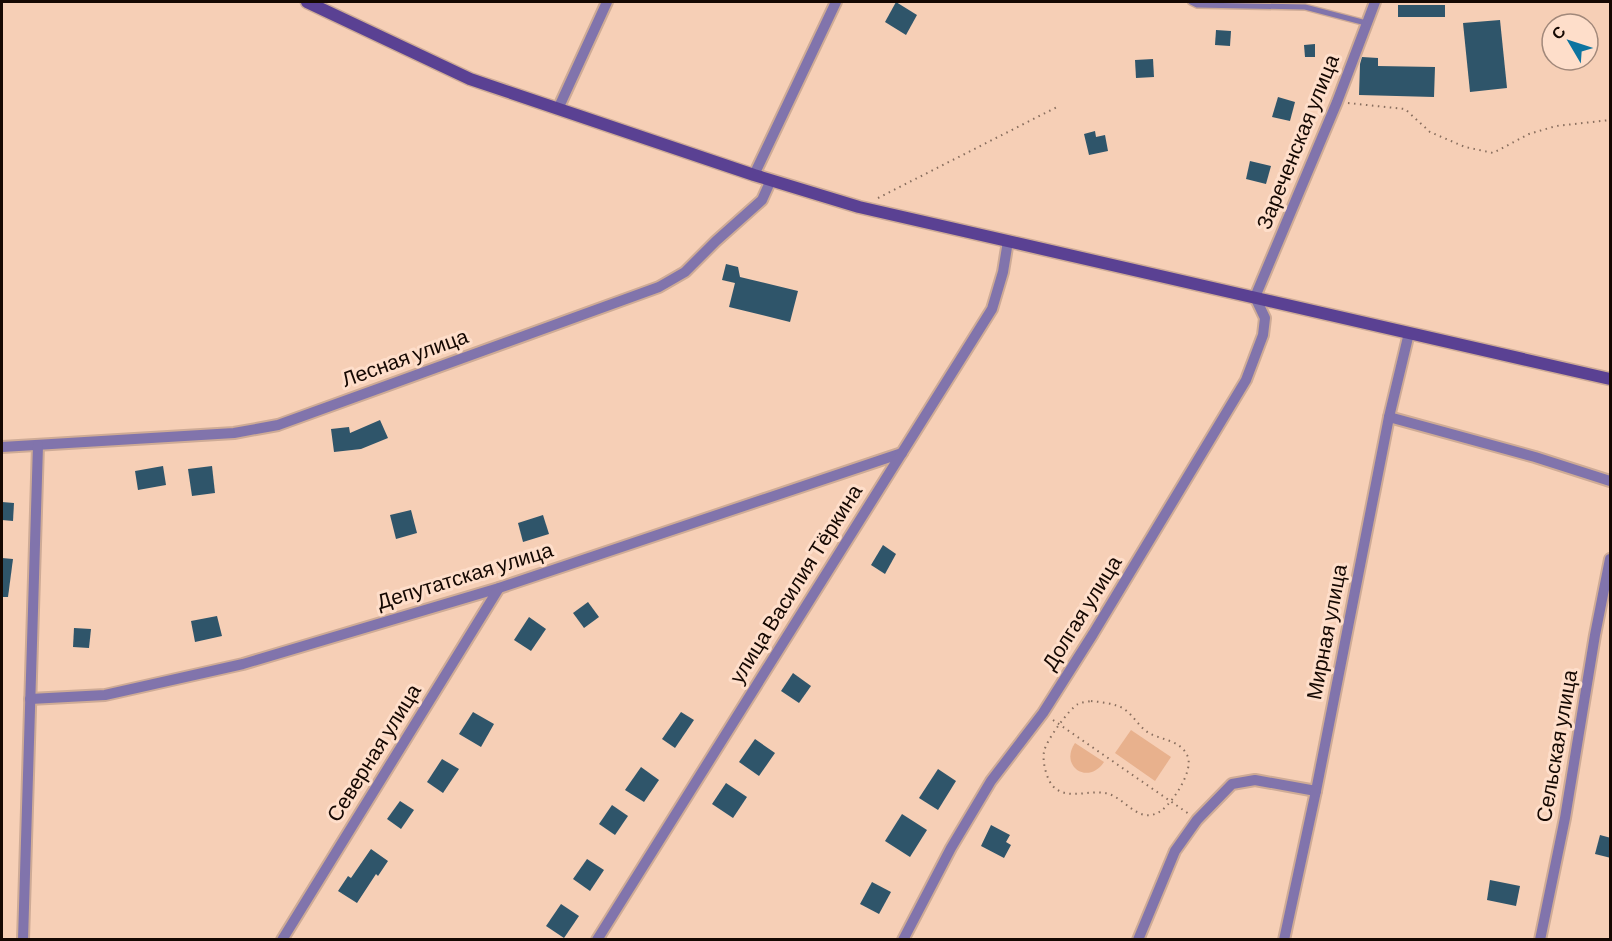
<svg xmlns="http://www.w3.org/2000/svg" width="1612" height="941" font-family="Barlow,sans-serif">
<rect width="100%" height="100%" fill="#f6cfb6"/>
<g fill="#e8b18d">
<path d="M1131,730L1171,757L1155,781L1115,753Z"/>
<path d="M1075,743L1104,762C1088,786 1059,766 1075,743Z"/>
</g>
<g fill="#2f556a">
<path d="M896,2L917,15L906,35L885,22Z"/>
<rect x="1398" y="5" width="47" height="12"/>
<path d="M1500,20L1507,88L1470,92L1463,23Z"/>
<path d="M1216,30L1231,31L1230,46L1215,45Z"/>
<path d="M1315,44V57H1305L1304,45Z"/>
<path d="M1362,57L1378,58V66L1435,67L1434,97L1359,95L1360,64Z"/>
<path d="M1153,59L1154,77L1136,78L1135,60Z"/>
<path d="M1278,97L1295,102L1290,121L1272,117Z"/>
<path d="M1095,131L1096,137L1105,135L1108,151L1089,155L1084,134Z"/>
<path d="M1250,161L1271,166L1266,184L1246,179Z"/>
<path d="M726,264L738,267L740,277L798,291L790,322L729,307L735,283L722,280Z"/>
<path d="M380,420L388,438L361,449L334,452L331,429L349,427L350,433Z"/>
<path d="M163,466L166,485L138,490L135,471Z"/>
<path d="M212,466L215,493L192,496L188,469Z"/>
<path d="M2,502L14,503L13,521L2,520Z"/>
<path d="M411,510L417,533L396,539L390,515Z"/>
<path d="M543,515L549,534L523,542L518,523Z"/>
<path d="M883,545L896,554L885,574L871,565Z"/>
<path d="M2,558L13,559L8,597H2Z"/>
<path d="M588,602L599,617L584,628L573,613Z"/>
<path d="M217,616L222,636L195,642L191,621Z"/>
<path d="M529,617L546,629L531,651L514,640Z"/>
<path d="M74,628L91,629L89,648L73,647Z"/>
<path d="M793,673L811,686L799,703L781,691Z"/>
<path d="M473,712L494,724L481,747L459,734Z"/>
<path d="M681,712L694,720L675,748L662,739Z"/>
<path d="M755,739L775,753L759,776L739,762Z"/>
<path d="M442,759L459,769L443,793L427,782Z"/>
<path d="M641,767L659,780L644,802L625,790Z"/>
<path d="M938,769L956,781L938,810L919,798Z"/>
<path d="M726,783L747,797L733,818L712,804Z"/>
<path d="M400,801L414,810L401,829L387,819Z"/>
<path d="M612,805L628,816L615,835L599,824Z"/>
<path d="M902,814L927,830L910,857L885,841Z"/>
<path d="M991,825L1010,835L1006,842L1011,845L1004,858L981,846Z"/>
<path d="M1600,835L1611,838V858L1595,854Z"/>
<path d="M371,849L388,861L378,876L376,874L357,903L338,891L348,876L351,878Z"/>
<path d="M587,859L604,870L590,891L573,879Z"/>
<path d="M1490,880L1520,886L1516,906L1487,900Z"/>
<path d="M872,882L891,892L879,914L860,904Z"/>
<path d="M561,904L579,916L564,938L546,926Z"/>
</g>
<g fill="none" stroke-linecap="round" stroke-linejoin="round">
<defs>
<path id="lane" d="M1191,2L1197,5L1305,7L1366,23"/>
<g id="street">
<path d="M558,109L607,2"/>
<path d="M754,175L836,2"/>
<path d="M1389,417L1535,457L1610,481"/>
<path d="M2,447L234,433L278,425L659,287L685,272L716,241L762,200L771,180"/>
<path d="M30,699L105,695L243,664L499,588L902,453"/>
<path d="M23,940L38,445"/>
<path d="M282,940L499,588"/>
<path d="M597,940L992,309L1003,272L1008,241"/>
<path d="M903,940L951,848L991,781L1043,713L1093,634L1246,380L1263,335L1265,318L1255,297L1337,102L1375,2"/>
<path d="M1138,940L1175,851L1197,820L1232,784L1255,780L1316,791"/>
<path d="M1284,940L1316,791L1389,417L1409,333"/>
<path d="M1540,940L1565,818L1595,635L1610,559"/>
</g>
<path id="secondary" d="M307,2L470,79L754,175L859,207L1610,379"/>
</defs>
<use href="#lane" stroke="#ceab96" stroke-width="8"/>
<use href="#street" stroke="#ceab96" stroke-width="14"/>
<use href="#secondary" stroke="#ceab96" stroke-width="15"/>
<g stroke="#886e5e" stroke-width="2" stroke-dasharray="1.5 4.5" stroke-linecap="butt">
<path d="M1348,103L1405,109L1430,132L1465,147L1493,153L1529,134L1556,126L1610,120"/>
<path d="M878,198L1057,107"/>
<path d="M1091,701C1100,702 1110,703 1118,706C1132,711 1137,726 1149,733C1161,740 1180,740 1187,755C1195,769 1173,802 1162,810C1157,814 1151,816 1145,815C1130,812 1121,796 1105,793C1090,790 1070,799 1056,789C1047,783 1042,762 1044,752C1045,742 1069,709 1078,704C1082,702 1087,702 1091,701Z"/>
<path d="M1053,720L1189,814"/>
</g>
<use href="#lane" stroke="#8174ac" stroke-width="5"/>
<use href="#street" stroke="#8174ac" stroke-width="10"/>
<use href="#secondary" stroke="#5a4193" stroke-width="12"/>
</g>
<g text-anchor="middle" stroke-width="6" stroke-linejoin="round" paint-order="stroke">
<g font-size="21" fill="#150802" stroke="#fedeca">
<text transform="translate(1298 142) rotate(-68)" y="7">Зареченская улица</text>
<text transform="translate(405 358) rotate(-20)" y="7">Лесная улица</text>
<text transform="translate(465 576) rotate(-17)" y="7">Депутатская улица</text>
<text transform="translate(796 584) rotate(-58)" y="7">улица Василия Тёркина</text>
<text transform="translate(1082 613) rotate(-58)" y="7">Долгая улица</text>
<text transform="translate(1327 632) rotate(-79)" y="7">Мирная улица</text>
<text transform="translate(1557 746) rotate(-80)" y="7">Сельская улица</text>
<text transform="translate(374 753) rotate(-58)" y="7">Северная улица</text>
</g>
</g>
<rect width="1612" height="941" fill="none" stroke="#150802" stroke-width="6"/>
<g transform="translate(1570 42) rotate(309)"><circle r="28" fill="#fedeca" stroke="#a1887a" stroke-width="1.5"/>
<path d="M0-4.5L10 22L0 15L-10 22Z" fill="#0d74a0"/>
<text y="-9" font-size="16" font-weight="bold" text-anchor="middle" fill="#150802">С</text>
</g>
</svg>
